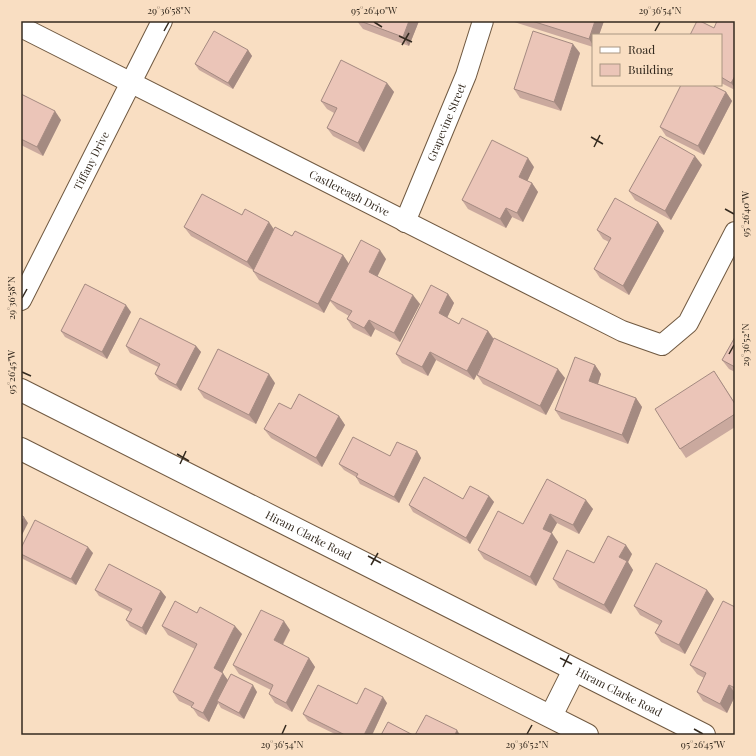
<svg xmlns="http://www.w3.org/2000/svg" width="756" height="756" font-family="'Playfair Display',serif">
<rect width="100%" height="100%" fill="#f9dec2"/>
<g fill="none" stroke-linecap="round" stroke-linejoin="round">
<defs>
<g id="street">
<path id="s1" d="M21,27L622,331L662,345L688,323L735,232"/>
<path id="s2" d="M405,222L466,75L483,21"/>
<path id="s3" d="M21,300L162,21"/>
</g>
<g id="secondary">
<path id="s4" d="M21,390L704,735"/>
<path d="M21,449L587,735"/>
<path d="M551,716L574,670"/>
</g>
</defs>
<use href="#street" stroke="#705941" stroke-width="22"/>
<use href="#secondary" stroke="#705941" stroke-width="24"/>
<use href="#street" stroke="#fff" stroke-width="20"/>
<use href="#secondary" stroke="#fff" stroke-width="22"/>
</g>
<g fill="#caa99e">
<path d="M357,21H419L409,46L363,29Z"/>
<path d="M511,21H604L599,35H593V47Z"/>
<path d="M735,21V90L721,83V35L714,28Z"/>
<path d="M248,50L252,56L233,89L199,70L195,64Z"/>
<path d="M580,53L561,111L520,98L514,89Z"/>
<path d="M387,83L394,92L364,152L333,136L327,128L334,113L327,109L321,101Z"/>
<path d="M726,92L732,101L704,155L666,136L660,127Z"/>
<path d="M21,94L61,120L43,156L21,145Z"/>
<path d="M702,165L671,220L635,200L629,191Z"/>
<path d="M534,167L527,181L532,183L538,192L523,222L512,217L506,228L468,209L462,200Z"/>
<path d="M242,215L274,229L343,255L349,264L386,259L377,277L420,304L400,342L375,329L371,337L353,328L347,319L349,316L337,309L330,301L324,313L259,280L253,271V270L191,236L184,227Z"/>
<path d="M658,222L664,231L629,295L600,278L594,269L609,242L603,239L597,230Z"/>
<path d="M448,294L454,303L447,318L459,324L488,331L494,339L565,378L546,415L483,384L477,375L484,360L474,380L436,360L428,376L402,363L396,354Z"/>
<path d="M131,312L107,359L65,337L61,331Z"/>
<path d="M735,337V372L729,369L722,360Z"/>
<path d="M126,346H196L201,352L181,391L159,380L155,374L158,367L130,353Z"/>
<path d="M595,365L601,374L598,384L636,398L642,407L628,444L561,419L555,410Z"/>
<path d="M714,371L735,403V427L686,458L680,449Z"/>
<path d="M275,383L256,424L204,398L198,389Z"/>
<path d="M291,409L339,416L345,425L322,467L271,438L264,429Z"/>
<path d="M417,451L421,458L399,503L360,484L356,477L344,470L339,464Z"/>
<path d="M547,479L593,509L579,534L557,523L551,533L558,542L536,586L484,559L478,550L523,524Z"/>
<path d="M489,496L494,502L470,544L413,512L409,505Z"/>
<path d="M21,548L93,553L76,585L23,559L21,555Z"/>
<path d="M632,554L628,562L633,570L611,614L559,588L553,579L594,563Z"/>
<path d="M95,590L161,591L166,597L146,635L130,626L126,620L130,612L99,596Z"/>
<path d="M707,590L714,599L685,654L661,642L655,633L659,625L640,615L634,606Z"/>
<path d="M735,607V696L727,713L703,701L697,692L704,678L697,674L690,665Z"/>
<path d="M162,626L242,634L222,673L228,680L257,692L244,719L221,708L218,703L209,722L198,716L192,707L179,701L173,692L195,649L168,635Z"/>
<path d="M290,630L283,645L309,658L315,667L292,712L275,703L269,694L271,690L239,674L233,665Z"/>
<path d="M387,703L372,735H337L308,721L303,714L357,704Z"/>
</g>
<g fill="#a48a81">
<path d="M409,21H419L409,46L403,37Z"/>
<path d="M595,21H604L599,35H593V45L589,39Z"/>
<path d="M573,44L580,53L561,111L554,102Z"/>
<path d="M248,50L252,56L233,89L228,83Z"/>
<path d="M735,76V88L731,83Z"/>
<path d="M387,83L394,92L364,152L358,143Z"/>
<path d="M726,92L732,101L704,155L698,146Z"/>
<path d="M55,111L61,120L43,156L37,147Z"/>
<path d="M695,156L702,165L671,220L665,211Z"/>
<path d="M528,158L534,167L525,186L519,177Z"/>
<path d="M532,183L538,192L523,222L517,213Z"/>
<path d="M506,208L512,217L506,228L500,219Z"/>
<path d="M269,222L275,231L254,271L247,262Z"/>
<path d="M658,222L664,231L629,295L623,286Z"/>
<path d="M380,250L386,259L375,281L369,272Z"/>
<path d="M343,255L349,264L324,313L318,304Z"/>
<path d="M448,294L454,303L445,322L439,313Z"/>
<path d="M413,295L420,304L400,342L394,333Z"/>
<path d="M126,305L131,312L107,359L102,352Z"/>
<path d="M369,320L375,329L371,337L364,328Z"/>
<path d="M488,331L494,340L474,380L467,371Z"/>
<path d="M196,346L201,352L181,391L176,385Z"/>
<path d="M430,352L436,360L428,376L422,367Z"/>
<path d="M595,365L601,374L596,390L589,381Z"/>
<path d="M558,369L565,378L546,415L540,406Z"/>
<path d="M269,374L275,383L256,424L249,415Z"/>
<path d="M636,398L642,407L628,444L622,435Z"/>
<path d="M339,416L345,425L322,467L316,458Z"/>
<path d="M417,451L421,458L399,503L394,497Z"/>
<path d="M489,496L494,502L470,544L466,538Z"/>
<path d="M586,500L593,509L579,534L573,525Z"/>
<path d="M550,514L557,523L549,538L543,529Z"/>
<path d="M24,517L28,523L21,537V522Z"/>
<path d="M552,533L558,542L536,586L530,577Z"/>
<path d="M626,545L632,554L628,562L633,570L611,614L604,605L619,557Z"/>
<path d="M88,547L93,553L76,585L71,579Z"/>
<path d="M707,590L714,599L685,654L679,645Z"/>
<path d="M161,591L166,597L146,635L142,628Z"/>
<path d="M284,621L290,630L280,649L274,640Z"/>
<path d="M235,626L242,634L220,677L214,668Z"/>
<path d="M309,658L315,667L292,712L286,703Z"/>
<path d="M223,673L229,682L217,701L218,703L209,722L203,713Z"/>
<path d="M253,685L257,692L244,719L239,713Z"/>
<path d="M729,685L735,693V696L727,713L720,704Z"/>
<path d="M383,697L387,703L372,735H364Z"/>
<path d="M457,730L460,735H455Z"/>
</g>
<g fill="#ebc5b8" stroke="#a48a81">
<path d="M360,21H409L403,37Z"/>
<path d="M532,21H595L589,39Z"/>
<path d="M697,21H700L714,28L717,21H735V76L731,83L721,77V35H690Z"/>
<path d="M214,31L248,50L228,83L195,64Z"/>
<path d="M533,31L573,44L554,102L514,89Z"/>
<path d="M341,60L387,83L358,143L327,128L337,108L321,101Z"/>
<path d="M681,85H712L726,92L698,146L660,127Z"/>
<path d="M21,94L55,111L37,147L21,139Z"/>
<path d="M660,136L695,156L665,211L629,191Z"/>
<path d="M492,140L528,158L519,177L532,183L517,213L506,208L500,219L462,200Z"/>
<path d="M202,194L242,215L245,209L269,222L247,262L184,227Z"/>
<path d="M615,198L658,222L623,286L594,269L611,238L597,230Z"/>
<path d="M275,227L292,236L295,231L343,255L318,304L253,271Z"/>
<path d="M361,240L380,250L369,272L413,295L394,333L369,320L364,328L347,319L352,311L330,300Z"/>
<path d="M85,284L126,305L102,352L61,331Z"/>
<path d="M431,285L448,294L439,313L459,324L462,318L488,331L467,371L430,352L422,367L396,354Z"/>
<path d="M140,318L196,346L176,385L155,374L160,364L126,346Z"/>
<path d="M735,337V367L722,360Z"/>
<path d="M494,338L558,369L540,406L477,375Z"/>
<path d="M218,349L269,374L249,415L198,389Z"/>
<path d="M575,357L595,365L589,381L636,398L622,435L555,410Z"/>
<path d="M714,371L735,404V414L680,449L655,409Z"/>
<path d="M299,394L339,416L316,458L264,429L279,403L291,409Z"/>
<path d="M353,437L390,456L397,442L417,451L394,497L356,477L358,474L339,464Z"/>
<path d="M424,477L463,499L470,486L489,496L466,538L409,505Z"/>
<path d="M547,479L586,500L573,525L550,514L543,529L552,533L530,577L478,550L498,511L523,524Z"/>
<path d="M21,515L24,517L21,522Z"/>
<path d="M35,520L88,547L71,579L21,554V548Z"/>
<path d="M608,536L626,545L619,557L627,561L604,605L553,579L567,550L594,563Z"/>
<path d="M656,563L707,590L679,645L655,633L662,621L634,606Z"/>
<path d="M109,564L161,591L142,628L126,620L132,609L95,590Z"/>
<path d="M175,601L197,613L200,607L235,626L214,668L223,673L203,713L191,707L194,703L173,692L197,644L162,626Z"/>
<path d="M723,601L735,607V688L729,685L720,704L697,692L706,673L690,665Z"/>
<path d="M261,610L284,621L274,640L309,658L286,703L269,694L273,685L233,665Z"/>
<path d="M231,674L253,685L239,713L217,701Z"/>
<path d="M318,685L357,704L365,688L383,697L364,735H345L303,714Z"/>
<path d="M426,715L457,730L455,735H415Z"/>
<path d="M388,722L413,735H381Z"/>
</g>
<path fill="none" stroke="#342a1f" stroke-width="1.5" d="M374,22L382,27M164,31L169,22M655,31L660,22M399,36L412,42M402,45L409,33M591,137L603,144M594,147L600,135M725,209L734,214M22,298L27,289M729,354L734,345M22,372L31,376M177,454L189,461M180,464L186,451M368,556L381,563M371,565L378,553M560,658L572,664M563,667L569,655M694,729L703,734M282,734L286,725M527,734L532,725"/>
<g text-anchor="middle" stroke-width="3" stroke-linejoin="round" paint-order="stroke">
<g font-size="11" fill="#342a1f" stroke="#f9dec2">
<text dy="4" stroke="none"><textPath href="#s2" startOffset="108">Grapevine Street</textPath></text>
<text dy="4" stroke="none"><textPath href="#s3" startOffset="156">Tiffany Drive</textPath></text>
<text dy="4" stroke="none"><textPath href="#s1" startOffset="368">Castlereagh Drive</textPath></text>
<text dy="4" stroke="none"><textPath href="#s4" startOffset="322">Hiram Clarke Road</textPath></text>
<text dy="4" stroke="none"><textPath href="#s4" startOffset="670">Hiram Clarke Road</textPath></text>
</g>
</g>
<rect width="756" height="756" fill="none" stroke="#f9dec2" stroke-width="44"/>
<rect x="592" y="34" width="130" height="52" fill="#f9dec2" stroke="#aa9681"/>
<rect x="600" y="47" width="20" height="6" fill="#ffffff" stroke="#aa9681"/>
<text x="628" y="54" font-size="12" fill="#342a1f">Road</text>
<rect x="600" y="64" width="20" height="12" fill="#ebc5b8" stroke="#aa9681"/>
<text x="628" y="74" font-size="12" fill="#342a1f">Building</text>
<rect x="22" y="22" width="712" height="712" fill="none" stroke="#342a1f" stroke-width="1.5"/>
<g font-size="10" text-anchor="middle" fill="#342a1f">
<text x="169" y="14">29°36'58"N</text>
<text x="374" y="14">95°26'40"W</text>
<text x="660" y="14">29°36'54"N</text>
<text transform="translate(745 214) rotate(-90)" y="4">95°26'40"W</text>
<text transform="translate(11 298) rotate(-90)" y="4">29°36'58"N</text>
<text transform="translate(745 345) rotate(-90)" y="4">29°36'52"N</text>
<text transform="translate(11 372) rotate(-90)" y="4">95°26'45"W</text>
<text x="282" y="748">29°36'54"N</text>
<text x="527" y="748">29°36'52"N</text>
<text x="703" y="748">95°26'45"W</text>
</g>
</svg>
